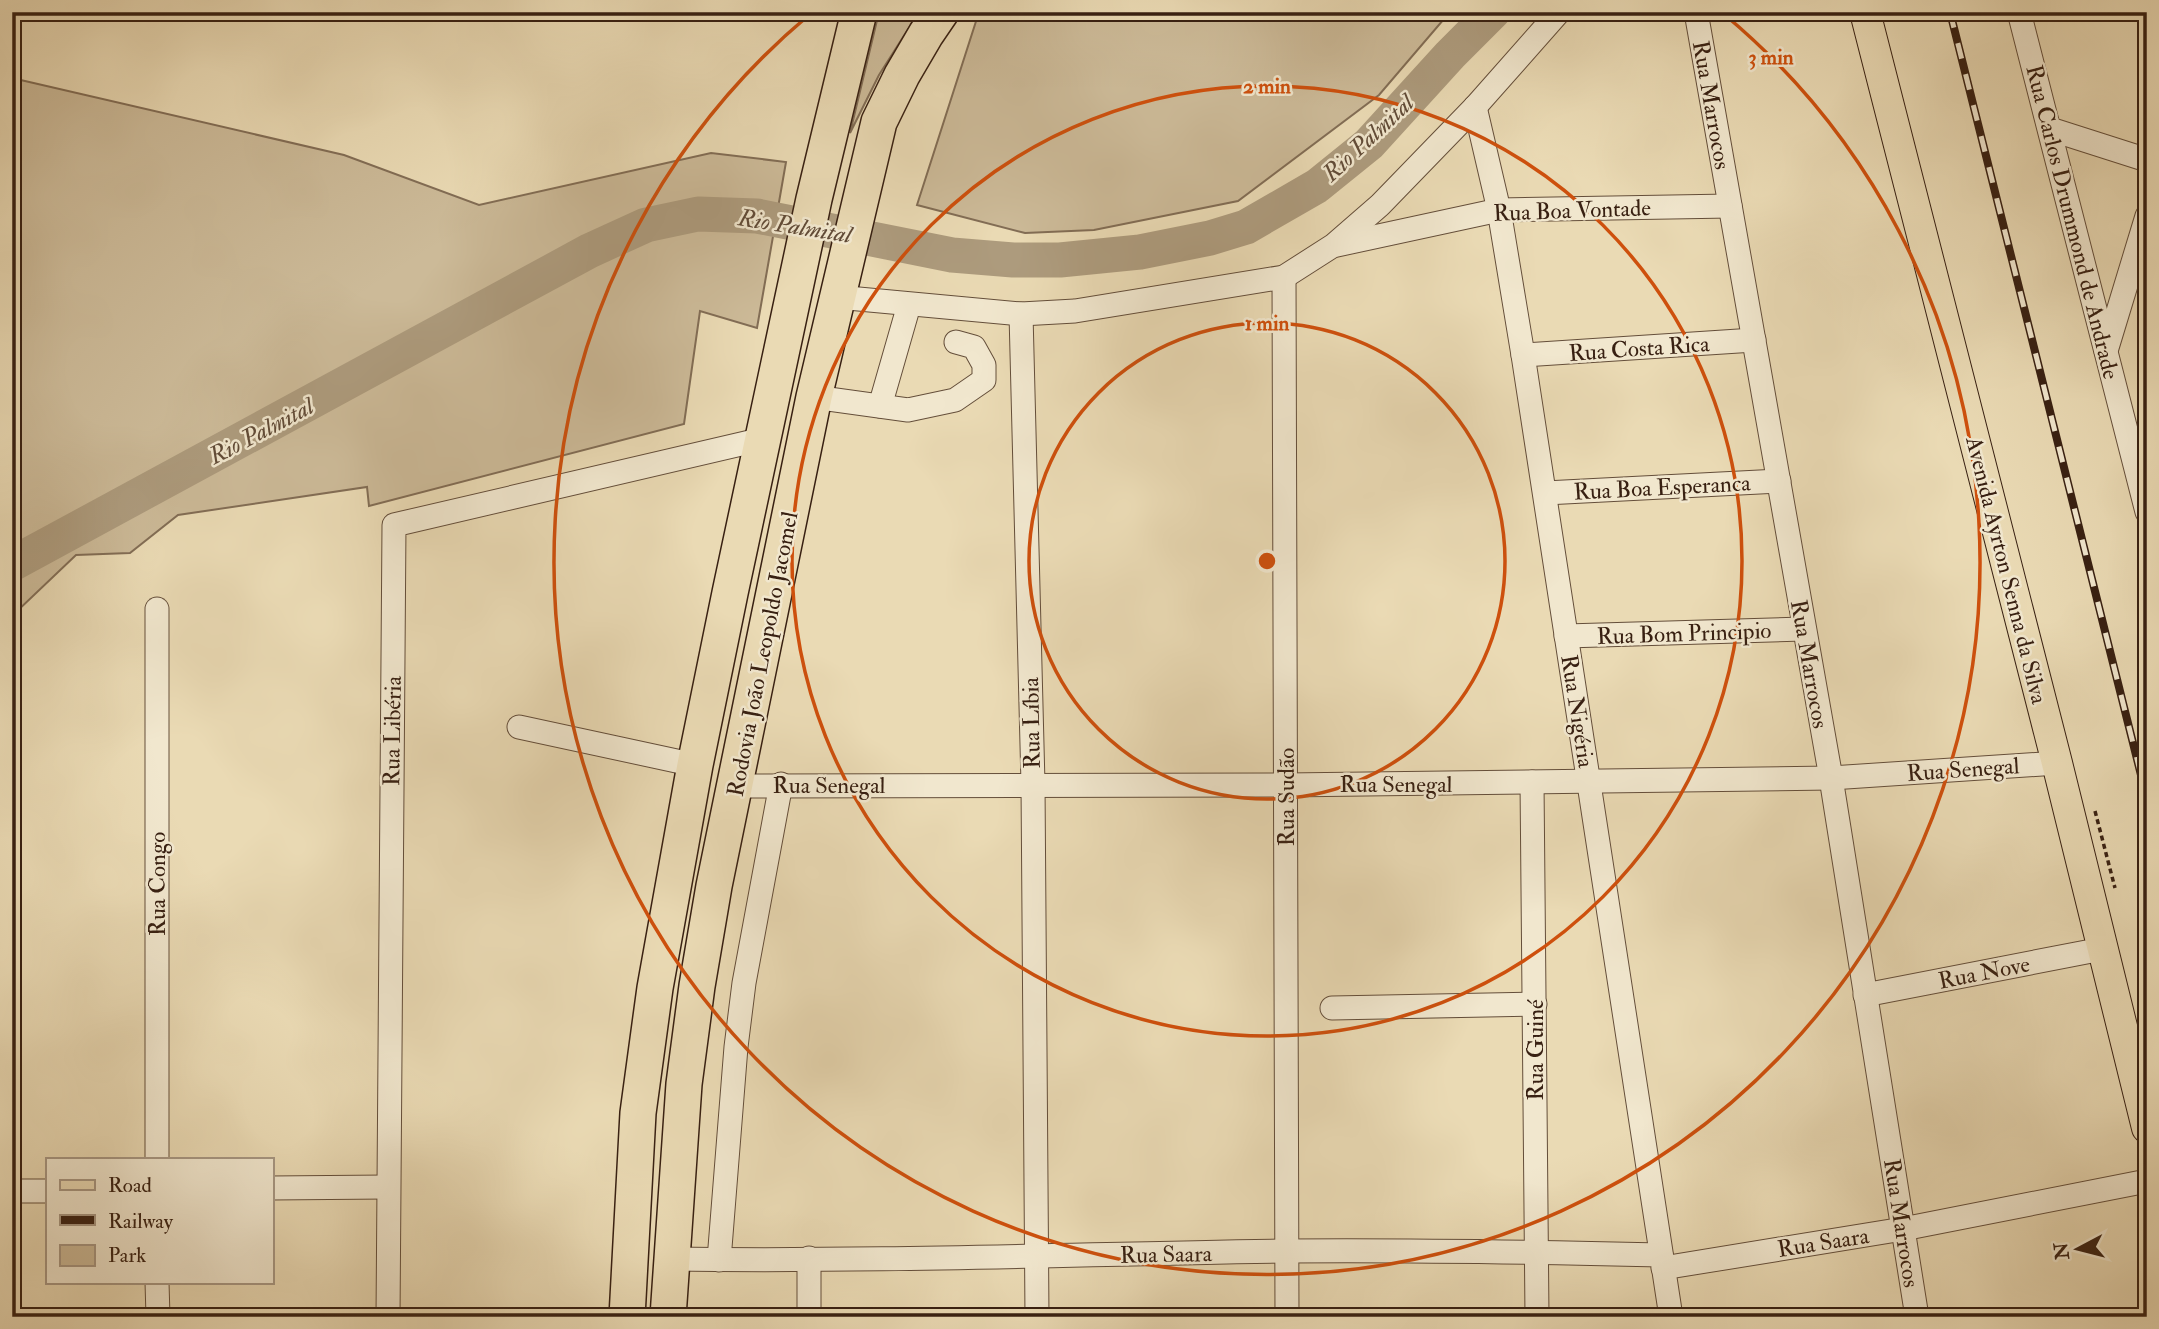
<svg xmlns="http://www.w3.org/2000/svg" width="2159" height="1329" font-family="'IM FELL Double Pica',serif">
<rect width="100%" height="100%" fill="#eadab4"/>
<filter id="stains"><feTurbulence type="fractalNoise" baseFrequency=".00286" numOctaves="4"/><feColorMatrix values="0 0 0 0 .2 0 0 0 0 .09 0 0 0 0 .02 0 0 0 .5 -.17"/></filter>
<radialGradient id="worn" r=".72"><stop offset=".6" stop-color="#630" stop-opacity="0"/><stop offset="1" stop-color="#630" stop-opacity=".3"/></radialGradient>
<g fill="#ccba98" stroke="#826d55" stroke-width="2">
<path d="M879,12H919L879,75L850,133Z"/>
<path d="M979,12H1450L1379,95L1238,201L1094,230L1025,233L917,205Z"/>
<path d="M12,78L344,155L479,205L711,153L786,162L757,328L700,311L684,424L369,506L367,487L178,515L130,553L76,555L12,616Z"/>
</g>
<g fill="none" stroke-linecap="round" stroke-linejoin="round">
<path stroke="#ad9b7d" stroke-width="35" d="M12,564L589,251L646,225L698,214L757,216L952,255L1013,260H1060L1140,252L1210,238L1246,227L1317,186L1369,144L1450,55L1493,12"/>
<defs>
<g id="minor">
<path d="M1696,12L1831,778L1917,1317"/>
<path d="M2019,12L2147,512"/>
<path d="M1475,107L1499,210L1523,355L1671,1317"/>
<path d="M2050,129L2147,160"/>
<path d="M1337,245L1499,210L1730,206"/>
<path d="M1284,277L1287,1317"/>
<path d="M837,297L1021,314L1075,311L1284,277L1334,245L1380,205L1475,107L1559,12"/>
<path d="M1021,314L1033,784L1037,1317"/>
<path d="M2106,351L2147,216"/>
<path d="M1523,355L1754,340"/>
<path d="M814,397L908,410L955,400L984,380V365L974,347L956,342"/>
<path d="M880,406L909,305"/>
<path d="M1545,493L1779,481"/>
<path d="M157,609V1159"/>
<path d="M1566,636L1803,629"/>
<path d="M519,727L695,765"/>
<path d="M1532,782L1537,1317"/>
<path d="M735,786L1286,785L1831,778L2057,763"/>
<path d="M1865,995L2102,949"/>
<path d="M1332,1008L1535,1004"/>
<path d="M271,1188L387,1187"/>
<path d="M12,1191H47"/>
<path d="M809,1258V1317"/>
<path d="M671,1259C876,1262 1080,1254 1285,1251C1410,1250 1535,1252 1661,1255"/>
<path d="M719,1260L736,1047L744,983L781,784"/>
<path d="M1663,1268L1903,1229L2147,1181"/>
<path d="M157,1282L158,1317"/>
<path d="M388,1317L394,525L763,439"/>
</g>
<path id="major" d="M1865,12L2057,763L2147,1128"/>
<g id="highway">
<path d="M627,1317L638,1113L655,988L695,765L730,593L814,199L859,12"/>
<path d="M668,1317L684,1084L697,986L714,886L814,397L879,122L902,75L926,34L941,12"/>
</g>
</defs>
<use href="#minor" stroke="#644e3a" stroke-width="25"/>
<use href="#major" stroke="#382012" stroke-width="32"/>
<use href="#highway" stroke="#382012" stroke-width="38"/>
<path stroke="#382012" stroke-width="3.5" stroke-dasharray="5 3.5" stroke-linecap="butt" d="M2095,811L2115,888"/>
<use href="#minor" stroke="#f1e7ce" stroke-width="23"/>
<use href="#major" stroke="#eadab4" stroke-width="30"/>
<use href="#highway" stroke="#eadab4" stroke-width="35"/>
<defs>
<path id="rail" d="M1950,12L2147,799"/>
</defs>
<use href="#rail" stroke="#382012" stroke-width="8"/>
<use href="#rail" stroke="#f1e7ce" stroke-width="5" stroke-dasharray="16" stroke-linecap="butt"/>
</g>
<g fill="none" stroke="#ce500d" stroke-width="3.5">
<circle cx="1267" cy="561" r="238"/>
<circle cx="1267" cy="561" r="475"/>
<path d="M1725 15A713 713 0 1 1 809 15"/>
</g>
<g text-anchor="middle" stroke-width="5" stroke-linejoin="round" paint-order="stroke">
<g font-size="23" fill="#382012" stroke="#f1e7ce">
<text transform="translate(1712 105) rotate(80)" y="8">Rua Marrocos</text>
<text transform="translate(1572 210) rotate(-2)" y="8">Rua Boa Vontade</text>
<text transform="translate(2073 222) rotate(76)" y="8">Rua Carlos Drummond de Andrade</text>
<text transform="translate(1639 348) rotate(-4)" y="8">Rua Costa Rica</text>
<text transform="translate(1662 487) rotate(-3)" y="8">Rua Boa Esperanca</text>
<text transform="translate(2007 570) rotate(76)" y="8">Avenida Ayrton Senna da Silva</text>
<text transform="translate(1684 633) rotate(-2)" y="8">Rua Bom Principio</text>
<text transform="translate(762 654) rotate(-79)" y="8">Rodovia João Leopoldo Jacomel</text>
<text transform="translate(1810 664) rotate(80)" y="8">Rua Marrocos</text>
<text transform="translate(1578 711) rotate(81)" y="8">Rua Nigéria</text>
<text transform="translate(1031 723) rotate(-91)" y="8">Rua Líbia</text>
<text transform="translate(392 731) rotate(-89)" y="8">Rua Libéria</text>
<text transform="translate(1963 769) rotate(-4)" y="8">Rua Senegal</text>
<text x="1396" y="792">Rua Senegal</text>
<text x="829" y="793">Rua Senegal</text>
<text transform="translate(1286 797) rotate(-90)" y="8">Rua Sudão</text>
<text transform="translate(157 884) rotate(-90)" y="8">Rua Congo</text>
<text transform="translate(1984 972) rotate(-11)" y="8">Rua Nove</text>
<text transform="translate(1535 1050) rotate(-90)" y="8">Rua Guiné</text>
<text transform="translate(1902 1223) rotate(81)" y="8">Rua Marrocos</text>
<text transform="translate(1823 1242) rotate(-9)" y="8">Rua Saara</text>
<text transform="translate(1166 1254) rotate(-1)" y="8">Rua Saara</text>
</g>
<g font-size="24" font-style="italic" fill="#614b37" stroke="#f1e7ce">
<text transform="translate(1368 138) rotate(-43)" y="8">Rio Palmital</text>
<text transform="translate(795 226) rotate(9)" y="8">Rio Palmital</text>
<text transform="translate(261 431) rotate(-28)" y="8">Rio Palmital</text>
</g>
</g>
<circle cx="1267" cy="561" r="10" fill="#ce500d" stroke="#f1e7ce" stroke-width="3.5"/>
<g font-size="21" text-anchor="middle" font-weight="bold" fill="#ce500d" stroke="#f1e7ce" stroke-width="5" stroke-linejoin="round" paint-order="stroke">
<text x="1771" y="64">3 min</text>
<text x="1267" y="93">2 min</text>
<text x="1267" y="330">1 min</text>
</g>
<rect width="2159" height="1329" fill="none" stroke="#eadab4" stroke-width="42"/>
<rect x="14" y="14" width="2131" height="1301" fill="none" stroke="#382012" stroke-width="3.5"/>
<rect x="21" y="21" width="2117" height="1287" fill="none" stroke="#382012" stroke-width="2"/>
<rect x="46" y="1158" width="228" height="126" fill="#f1e7ce" stroke="#a79783" stroke-width="2"/>
<rect x="60" y="1180" width="35" height="10" fill="#eadab4" stroke="#a79783" stroke-width="2"/>
<text x="108" y="1192" font-size="21" fill="#382012">Road</text>
<rect x="60" y="1215" width="35" height="10" fill="#382012" stroke="#a79783" stroke-width="2"/>
<text x="108" y="1228" font-size="21" fill="#382012">Railway</text>
<rect x="60" y="1245" width="35" height="21" fill="#ccba98" stroke="#a79783" stroke-width="2"/>
<text x="108" y="1262" font-size="21" fill="#382012">Park</text>
<g transform="translate(2078 1249) rotate(263)" stroke="#f1e7ce" stroke-width="5" paint-order="stroke">
<path d="M0-5L12 26L0 18L-12 26Z" fill="#382012"/>
<text y="-10" font-size="19" font-weight="bold" text-anchor="middle" fill="#382012">N</text>
</g>
<rect width="100%" height="100%" filter="url(#stains)"/>
<rect width="100%" height="100%" fill="url(#worn)"/>
</svg>
